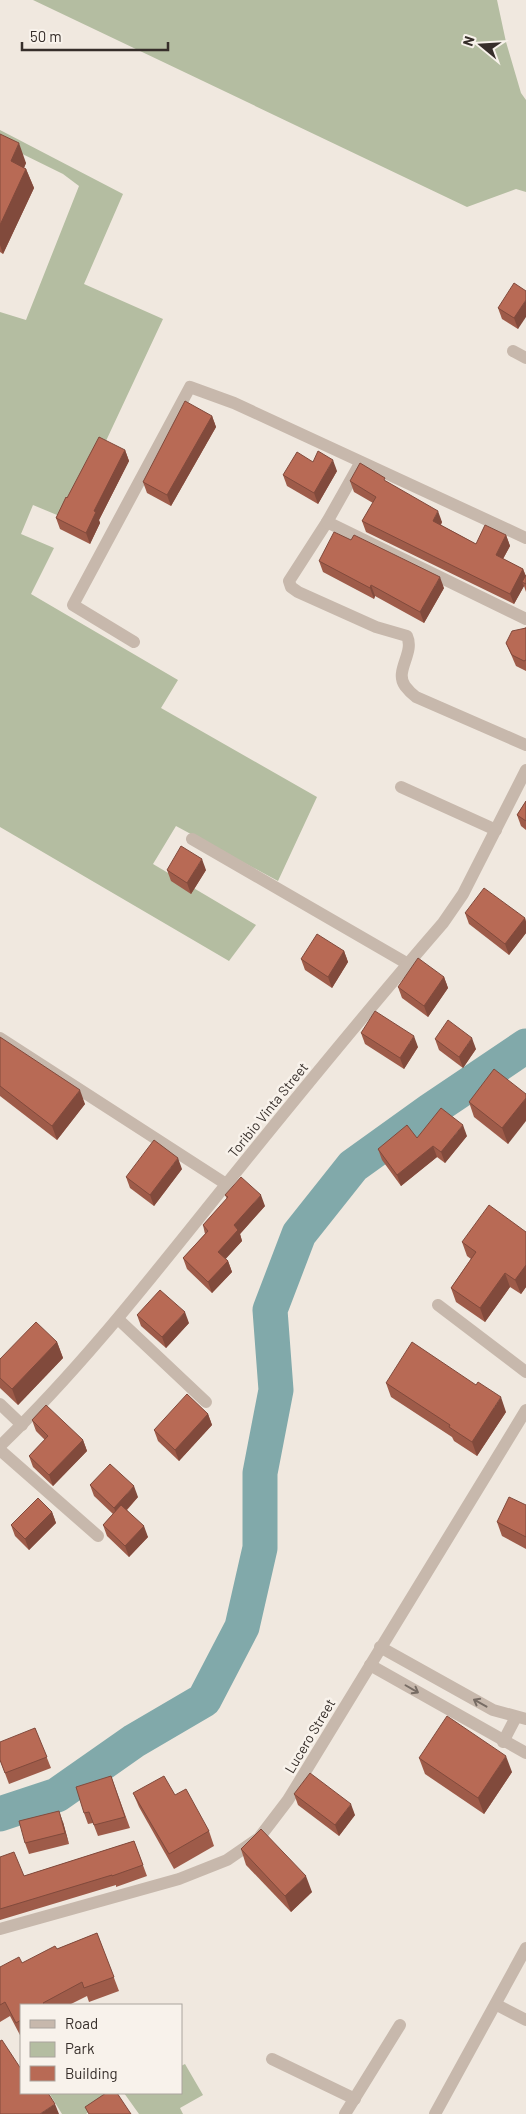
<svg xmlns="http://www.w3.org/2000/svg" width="526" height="2114" font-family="Barlow,sans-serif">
<rect width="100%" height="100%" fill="#f0e8df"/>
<g fill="#b4bda1">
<path d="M33,0H497L506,42L521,93L526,100V192L516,189L467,207Z"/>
<path d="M0,130L123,194L84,284L163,319L69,520L33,505L21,534L54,548L31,594L178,680L161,708L317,797L278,881L176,826L153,864L256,925L229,961L0,827V312L26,320L79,186L63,174L0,143Z"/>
<path d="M185,2064L203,2095L180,2108L183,2114H139L124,2093H181V2066Z"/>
<path d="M49,2093H118L86,2114H62Z"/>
</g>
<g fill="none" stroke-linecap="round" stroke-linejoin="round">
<path stroke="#81a9aa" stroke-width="35" d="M0,1814L57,1795L134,1741L204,1700L242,1627L260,1548V1473L276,1390L270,1310L299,1234L353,1166L431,1110L526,1046"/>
<g stroke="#c7b8ac" stroke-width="12">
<path d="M513,351L526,358"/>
<path d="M358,467L327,522L289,581L291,587L298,592L376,627L407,636C415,653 394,671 405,686C408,690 412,694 416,697L526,745"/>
<path d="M327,522L526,619"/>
<path d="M134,642L73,605L190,387L234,403L526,538"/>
<path d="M401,787L496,830"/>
<path d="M192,839L408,964"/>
<path d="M0,1038L226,1184"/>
<path d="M438,1305L526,1372"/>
<path d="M118,1319L206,1402"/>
<path d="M0,1404L22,1425"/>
<path d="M0,1446C79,1370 147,1283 216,1197C290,1105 365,1013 443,923L463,894L526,770"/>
<path d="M0,1450L98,1536"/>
<path d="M380,1647L493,1710L526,1719"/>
<path d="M370,1665L526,1753"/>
<path d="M503,1742L516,1717"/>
<path d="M0,1929L179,1879L227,1860L259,1838L288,1800L526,1410"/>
<path d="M497,2005L526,2020"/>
<path d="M272,2059L355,2099"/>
<path d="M345,2114L400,2025"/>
<path d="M435,2114L526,1948"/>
</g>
</g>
<g fill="#9e5b49">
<path d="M0,134L26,163L24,168L26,169L34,188L3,254L0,252Z"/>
<path d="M526,291L518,329L502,319L498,308Z"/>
<path d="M212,416L216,427L171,506L147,493L143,482Z"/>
<path d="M125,450L129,461L99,520L100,523L90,544L60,529L56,518L67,498Z"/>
<path d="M337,471L318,504L287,486L283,475Z"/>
<path d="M350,481H386L442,522L441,525L476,544L506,535L510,546L503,559L523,569L526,576V575V592L524,586L514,604L366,532L362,521L373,503L354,492Z"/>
<path d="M319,561L444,588L424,623L375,596L374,599L323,572Z"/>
<path d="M526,627V671L516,666L506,643Z"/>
<path d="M526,801V830L521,826L517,815Z"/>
<path d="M167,870H206L191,894L171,881Z"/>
<path d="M465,913L525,918L526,922V933L509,955L469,924Z"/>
<path d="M344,951L348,962L332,988L305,970L301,959Z"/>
<path d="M444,977L448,988L428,1017L402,998L398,987Z"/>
<path d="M361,1033L418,1047L404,1069L365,1044Z"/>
<path d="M0,1037L85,1104L57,1140L0,1096Z"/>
<path d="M435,1039L476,1049L463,1068L439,1050Z"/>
<path d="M526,1094L508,1144L474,1117L469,1102Z"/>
<path d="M467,1136L445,1163L437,1157L401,1186L382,1160L378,1149Z"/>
<path d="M182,1169L154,1206L130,1188L126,1177Z"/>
<path d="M225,1195L265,1206L240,1234L242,1241L225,1259L228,1261L232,1272L212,1293L187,1269L183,1258L205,1234L203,1225L227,1199Z"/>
<path d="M526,1232V1287L521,1294L510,1287L485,1322L456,1302L451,1288L471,1259L467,1256L462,1242Z"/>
<path d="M137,1315L189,1323L166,1348L141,1326Z"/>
<path d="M57,1342L63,1358L18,1405L0,1388V1359Z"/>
<path d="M386,1383L506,1412L477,1456L454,1441L452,1437L391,1397Z"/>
<path d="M208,1414L212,1425L179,1461L158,1441L154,1430Z"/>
<path d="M32,1420L83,1440L87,1451L53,1486L33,1467L29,1456L45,1440L36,1431Z"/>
<path d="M90,1485L138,1497L127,1510L148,1537L129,1557L107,1536L103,1525L113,1514L94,1496Z"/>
<path d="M526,1505V1549L502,1536L497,1522Z"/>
<path d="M52,1512L56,1523L29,1550L15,1536L11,1525Z"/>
<path d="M35,1728L51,1768L9,1784L0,1760Z"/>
<path d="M419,1758L512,1772L484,1814L425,1774Z"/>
<path d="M111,1776L130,1828L98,1836L93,1823L88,1824L84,1813Z"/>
<path d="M133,1793L175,1795L209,1831L214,1846L174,1869L139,1807Z"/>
<path d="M294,1794L355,1815L339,1836L298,1805Z"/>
<path d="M63,1822L69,1844L29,1854L25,1843Z"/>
<path d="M134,1841L147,1876L116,1887V1885L0,1920V1857L24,1876Z"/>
<path d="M241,1849L312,1892L291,1912L246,1865Z"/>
<path d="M97,1933L119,1991L89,2002L87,1996L69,2005H21V2037L10,2016L0,2022V1967L22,1963Z"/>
</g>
<g fill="#814a3c">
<path d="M19,143L26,163L18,181L11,161Z"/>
<path d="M26,169L34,188L3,254L0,245V225Z"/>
<path d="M526,300V317L518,329L514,318Z"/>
<path d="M212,416L216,427L171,506L167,495Z"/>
<path d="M125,450L129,461L99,520L100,523L90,544L86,533L94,511Z"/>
<path d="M333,460L337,471L318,504L314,493Z"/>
<path d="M438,511L442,522L437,531L433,521Z"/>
<path d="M506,535L510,546L499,566L496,555Z"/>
<path d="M523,569L526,577L522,582L524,586L514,604L510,594Z"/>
<path d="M440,577L444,588L424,623L420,612Z"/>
<path d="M371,585L375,596L374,599L370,588Z"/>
<path d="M202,859L206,870L191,894L187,883Z"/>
<path d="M525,918L526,922V933L509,955L505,944Z"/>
<path d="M344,951L348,962L332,988L328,977Z"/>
<path d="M444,977L448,988L428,1017L424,1006Z"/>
<path d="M414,1036L418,1047L404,1069L400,1058Z"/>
<path d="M472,1038L476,1049L463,1068L459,1057Z"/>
<path d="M80,1090L85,1104L57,1140L52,1126Z"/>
<path d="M526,1098V1121L508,1144L502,1128Z"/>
<path d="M463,1125L467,1136L445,1163L441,1152Z"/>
<path d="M433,1146L437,1157L401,1186L397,1175Z"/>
<path d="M178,1158L182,1169L154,1206L150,1195Z"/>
<path d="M261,1195L265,1206L240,1234L242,1241L222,1263L218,1252L234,1225Z"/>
<path d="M228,1261L232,1272L212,1293L208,1282Z"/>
<path d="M526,1265V1287L521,1294L515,1280Z"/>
<path d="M505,1273L510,1287L485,1322L480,1308Z"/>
<path d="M185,1312L189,1323L166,1348L162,1337Z"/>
<path d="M57,1342L63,1358L18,1405L12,1389Z"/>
<path d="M501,1397L506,1412L477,1456L472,1442Z"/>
<path d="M208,1414L212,1425L179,1461L175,1450Z"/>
<path d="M83,1440L87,1451L53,1486L49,1475Z"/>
<path d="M134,1486L138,1497L118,1519L114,1508Z"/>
<path d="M52,1512L56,1523L29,1550L25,1539Z"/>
<path d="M144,1526L148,1537L129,1557L125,1546Z"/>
<path d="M506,1756L512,1772L484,1814L478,1798Z"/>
<path d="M351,1804L355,1815L339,1836L335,1825Z"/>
<path d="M59,1811L63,1822L69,1844L65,1833Z"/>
<path d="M306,1876L312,1892L291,1912L285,1896Z"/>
<path d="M55,2104L59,2114H40Z"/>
</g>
<g fill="#b86a55" stroke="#814a3c">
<path d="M0,134L19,143L11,161L26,169L0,225Z"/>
<path d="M514,283L526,291V300L514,318L498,308Z"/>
<path d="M185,401L212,416L167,495L143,482Z"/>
<path d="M99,437L125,450L94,511L96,512L86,533L56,518L66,497L67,498Z"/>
<path d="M318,451L333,460L314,493L283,475L297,452L313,462Z"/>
<path d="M360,463L385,478L384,480L438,511L433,521L476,544L485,525L506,535L496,555L523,569L510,594L362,521L376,497L350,481Z"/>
<path d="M334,532L351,540L354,535L440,577L420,612L371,585L370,588L319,561Z"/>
<path d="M526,575V584L522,582Z"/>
<path d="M526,628V660L524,661L512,655L506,643L512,631Z"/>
<path d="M526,801V821L517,815Z"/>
<path d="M181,846L202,859L187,883L167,870Z"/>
<path d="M484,888L525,918L505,944L465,913Z"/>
<path d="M317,934L344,951L328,977L301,959Z"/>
<path d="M418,958L444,977L424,1006L398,987Z"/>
<path d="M375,1011L414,1036L400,1058L361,1033Z"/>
<path d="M448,1020L472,1038L459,1057L435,1039Z"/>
<path d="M0,1037L80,1090L52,1126L0,1086Z"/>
<path d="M494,1069L526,1094V1098L502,1128L469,1102Z"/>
<path d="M441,1108L463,1125L441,1152L433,1146L397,1175L378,1149L407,1125L417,1138Z"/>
<path d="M154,1140L178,1158L150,1195L126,1177Z"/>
<path d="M241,1177L261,1195L234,1225L238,1230L218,1252L228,1261L208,1282L183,1258L208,1231L203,1225L228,1197L225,1195Z"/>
<path d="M489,1205L526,1232V1265L515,1280L505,1273L480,1308L451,1288L476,1252L462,1242Z"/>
<path d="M160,1290L185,1312L162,1337L137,1315Z"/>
<path d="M36,1322L57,1342L12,1389L0,1378V1359Z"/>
<path d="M412,1342L476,1385L478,1382L501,1397L472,1442L449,1427L450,1425L386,1383Z"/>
<path d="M187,1394L208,1414L175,1450L154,1430Z"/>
<path d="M46,1405L83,1440L49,1475L29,1456L48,1436L32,1420Z"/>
<path d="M110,1464L134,1486L114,1508L90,1485Z"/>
<path d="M509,1497L526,1505V1537L497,1522Z"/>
<path d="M38,1498L52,1512L25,1539L11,1525Z"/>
<path d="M121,1505L144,1526L125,1546L103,1525Z"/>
<path d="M447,1716L506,1756L478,1798L419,1758Z"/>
<path d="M35,1728L47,1757L5,1773L0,1760V1742Z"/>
<path d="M310,1773L351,1804L335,1825L294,1794Z"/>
<path d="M111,1776L125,1817L94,1825L89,1812L84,1813L76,1787Z"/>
<path d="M164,1776L175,1795L186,1789L209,1831L169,1854L133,1793Z"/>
<path d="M59,1811L65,1833L25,1843L19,1821Z"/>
<path d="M261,1829L306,1876L285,1896L241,1849Z"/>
<path d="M134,1841L143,1865L112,1876V1875L0,1909V1857L14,1852L24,1876Z"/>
<path d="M97,1933L114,1977L84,1988L82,1982L43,2003L45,2005H21V2020L16,2023L5,2002L0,2005V1967L19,1957L22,1963L55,1946L57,1949Z"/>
<path d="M2,2040L21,2069V2093H48L55,2104L40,2114H0V2041Z"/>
<path d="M106,2093H117L131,2114H89L85,2107Z"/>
</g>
<defs><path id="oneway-shaft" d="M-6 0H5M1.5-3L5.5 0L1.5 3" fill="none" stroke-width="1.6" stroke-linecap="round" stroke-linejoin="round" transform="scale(1.25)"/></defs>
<g stroke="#776c64">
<use href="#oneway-shaft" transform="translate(412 1689) rotate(30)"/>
<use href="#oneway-shaft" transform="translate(480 1703) rotate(-151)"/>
</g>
<g text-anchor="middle" stroke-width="5" stroke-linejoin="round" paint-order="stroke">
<g font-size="14" fill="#362e2a" stroke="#f8f2eb">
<text transform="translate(268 1110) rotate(-51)" y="5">Toribio Vinta Street</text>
<text transform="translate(310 1736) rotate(-59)" y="5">Lucero Street</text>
</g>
</g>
<rect x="20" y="2004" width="162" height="90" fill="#f8f2eb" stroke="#aaa49e"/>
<rect x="30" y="2020" width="25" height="8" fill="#c7b8ac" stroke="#aaa49e"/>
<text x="65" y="2029" font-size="15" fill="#362e2a">Road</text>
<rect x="30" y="2042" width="25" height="15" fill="#b4bda1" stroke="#aaa49e"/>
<text x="65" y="2054" font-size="15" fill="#362e2a">Park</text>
<rect x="30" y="2066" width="25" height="15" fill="#b86a55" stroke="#aaa49e"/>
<text x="65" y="2079" font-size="15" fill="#362e2a">Building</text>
<g transform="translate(481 45) rotate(288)" stroke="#f8f2eb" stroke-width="4" paint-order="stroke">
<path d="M0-4L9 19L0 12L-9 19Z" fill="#362e2a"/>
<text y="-8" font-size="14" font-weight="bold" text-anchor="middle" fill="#362e2a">N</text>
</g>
<path d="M22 42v8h146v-8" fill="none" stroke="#362e2a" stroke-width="2.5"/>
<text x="30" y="42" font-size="15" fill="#362e2a" stroke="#f8f2eb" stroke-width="4" paint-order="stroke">50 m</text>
</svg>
